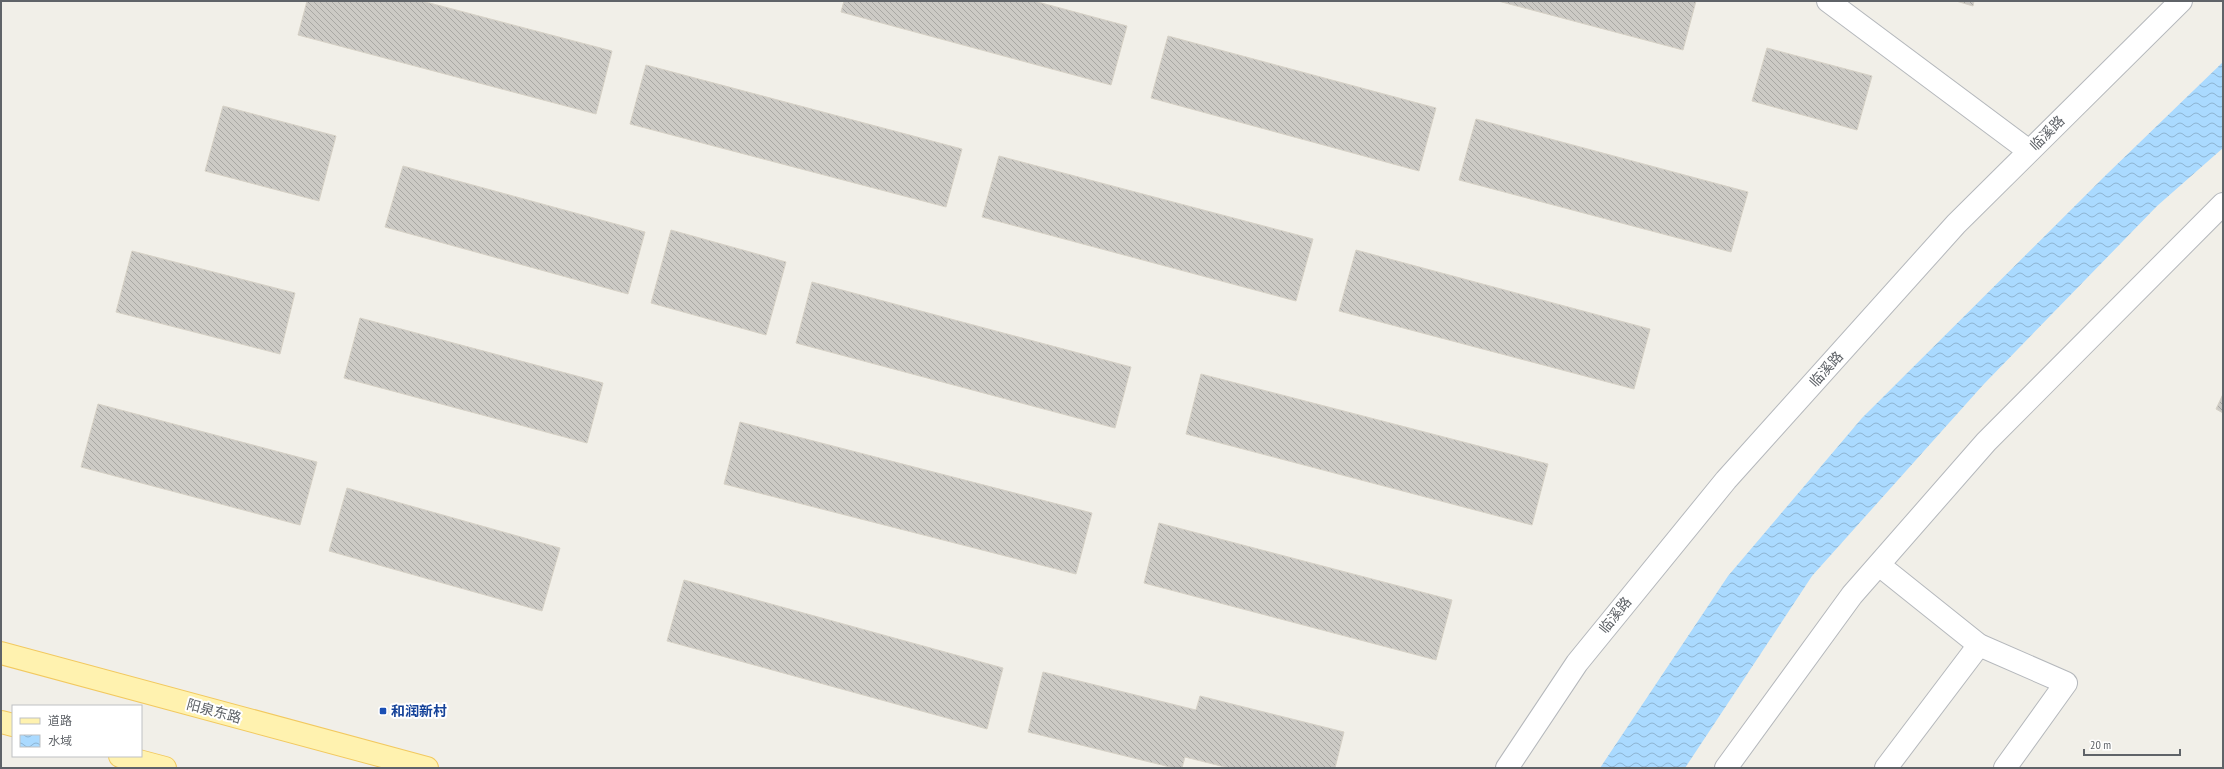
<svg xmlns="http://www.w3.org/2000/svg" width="2224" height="769" font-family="'PT Sans Narrow','Noto Sans SC',sans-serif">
<defs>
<pattern id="water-waves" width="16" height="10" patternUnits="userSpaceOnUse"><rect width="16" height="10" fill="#aadaff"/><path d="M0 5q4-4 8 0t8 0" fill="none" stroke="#8eb4d2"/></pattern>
<pattern id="building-back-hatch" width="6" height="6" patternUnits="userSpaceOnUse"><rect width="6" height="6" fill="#cccac5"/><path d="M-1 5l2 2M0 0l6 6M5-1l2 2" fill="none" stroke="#a9a8a4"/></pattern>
</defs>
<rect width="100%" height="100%" fill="#f1efe8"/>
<path fill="url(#water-waves)" d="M2223,62V148L2157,206L1983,385L1812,576L1685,768H1600L1728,576L1862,418L2107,174Z"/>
<g fill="url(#building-back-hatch)" stroke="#d6d1c6">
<path d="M307,1H422L612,51L596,114L298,35Z"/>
<path d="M844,1H1034L1127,26L1111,85L841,12Z"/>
<path d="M1498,1H1696L1683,50Z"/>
<path d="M1956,1H1974L1973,6Z"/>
<path d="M1168,36L1436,108L1419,171L1151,98Z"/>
<path d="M1767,48L1872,76L1857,130L1752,101Z"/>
<path d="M646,65L962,149L946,207L630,124Z"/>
<path d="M223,106L336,136L319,201L205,171Z"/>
<path d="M1476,119L1748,192L1731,252L1459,180Z"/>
<path d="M999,156L1313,239L1296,301L982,217Z"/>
<path d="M403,166L645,232L628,294L385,227Z"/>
<path d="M671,230L786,262L766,335L651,303Z"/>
<path d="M1356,250L1650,329L1634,389L1339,311Z"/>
<path d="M132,251L295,293L280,354L116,312Z"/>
<path d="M812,282L1131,367L1115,428L796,343Z"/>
<path d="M360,318L603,383L587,443L344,378Z"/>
<path d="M1201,374L1548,464L1532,525L1186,434Z"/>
<path d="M2223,394V413L2216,409Z"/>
<path d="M98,404L317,462L300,525L81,467Z"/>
<path d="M740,422L1092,513L1076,574L724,484Z"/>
<path d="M347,488L560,548L542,611L329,551Z"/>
<path d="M1159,523L1452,600L1436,660L1144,583Z"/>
<path d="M684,580L1003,668L987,729L667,641Z"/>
<path d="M1043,672L1196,710L1200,696L1344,732L1335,768H1229L1185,757L1182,768H1174L1028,732Z"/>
</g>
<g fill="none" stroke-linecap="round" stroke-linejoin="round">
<defs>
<g id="minor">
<path d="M1828,1L2029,151"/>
<path d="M1879,565L1979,645L2066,683L2005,768"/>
<path d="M1507,768L1577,663L1726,480L1956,224L2181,1"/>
<path d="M1726,768L1852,595L1986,442L2223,204"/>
<path d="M1886,768L1979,645"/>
</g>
<g id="major">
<path d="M1,653L427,768"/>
<path d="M1,722L13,725"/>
<path d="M120,756L165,768"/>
</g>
</defs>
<use href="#minor" stroke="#b5b8bc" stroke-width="24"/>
<use href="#major" stroke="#f2c960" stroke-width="24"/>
<use href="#minor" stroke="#fff" stroke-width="22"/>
<use href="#major" stroke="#fff2af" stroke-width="22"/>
</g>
<rect fill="#1a4fb4" stroke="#fff" stroke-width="1.5" x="379" y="707" width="8" height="8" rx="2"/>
<g text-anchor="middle" stroke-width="4" stroke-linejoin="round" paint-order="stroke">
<g font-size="14" fill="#5f6368" stroke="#fff">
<text transform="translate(2047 133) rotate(-45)" y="5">临溪路</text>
<text transform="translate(1826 369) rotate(-48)" y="5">临溪路</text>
<text transform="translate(1615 615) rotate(-51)" y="5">临溪路</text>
<text transform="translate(214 711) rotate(15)" y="5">阳泉东路</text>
</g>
<g font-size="14" font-weight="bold" fill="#164399" stroke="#fff" text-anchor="start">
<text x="391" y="716">和润新村</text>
</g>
</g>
<rect width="2224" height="769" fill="none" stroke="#5f6368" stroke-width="4"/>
<rect x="12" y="705" width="130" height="52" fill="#ffffff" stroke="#bfc1c3"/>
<rect x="20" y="718" width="20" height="6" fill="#fff2af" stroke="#bfc1c3"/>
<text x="48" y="725" font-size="12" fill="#5f6368">道路</text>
<rect x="20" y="735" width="20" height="12" fill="url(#water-waves)" stroke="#bfc1c3"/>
<text x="48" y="745" font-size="12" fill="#5f6368">水域</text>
<path d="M2084 749v6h96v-6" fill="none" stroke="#5f6368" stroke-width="2"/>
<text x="2090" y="749" font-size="12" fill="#5f6368" stroke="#ffffff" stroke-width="3" paint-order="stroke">20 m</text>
</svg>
